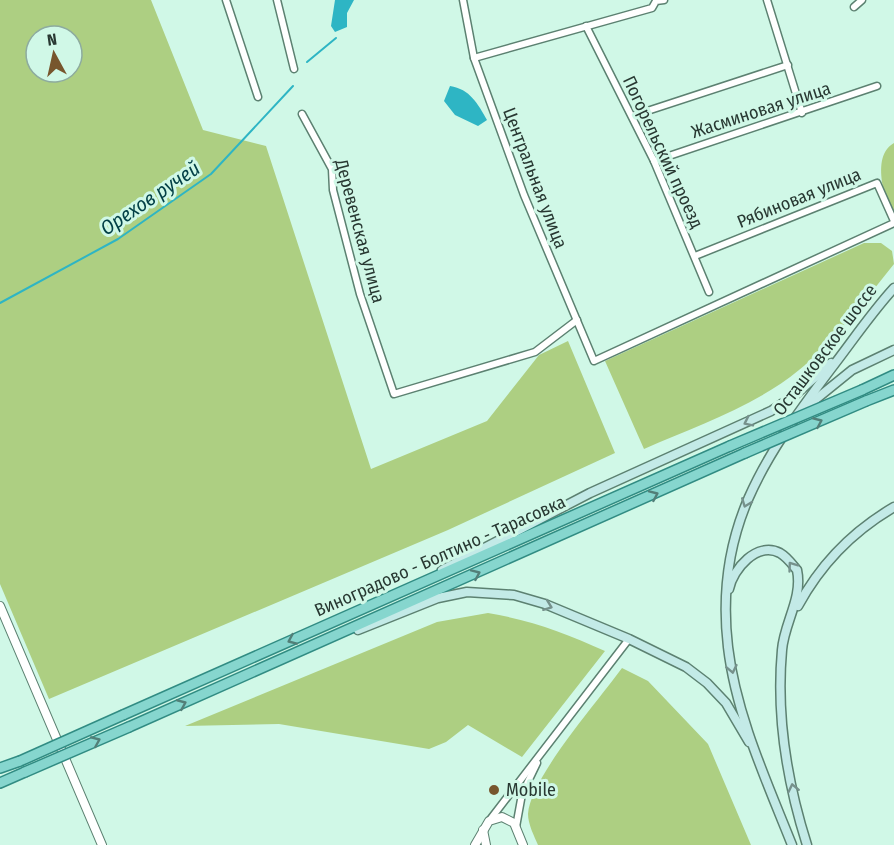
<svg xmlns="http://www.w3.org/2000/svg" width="894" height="845" font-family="'Fira Sans Condensed',sans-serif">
<rect width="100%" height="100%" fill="#d0f8e7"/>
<g fill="#adcf82" fill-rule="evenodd">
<path d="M0,0H151L203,130L266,146L371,469L487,421L539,355L568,341L615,453L448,530L49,699L0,584ZM36,36H72V72H36Z"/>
<path d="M894,143V224C887,204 869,157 894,143Z"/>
<path d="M864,243H881L892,251L894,264C864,301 836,341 799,370C754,407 696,426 644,449L605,361Z"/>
<path d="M488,613C530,620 566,633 605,651L522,757L468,725L446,742L429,749L279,724L185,726L437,622Z"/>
<path d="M622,668L648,681L708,744L751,845H538C534,836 528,824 528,814C530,778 599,700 622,668Z"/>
</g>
<g fill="#2eb5c4">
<path d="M335,0H354L347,13V27L335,32L331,26Z"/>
<path d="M450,86C470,89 478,104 487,120L478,126L455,115L444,101Z"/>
</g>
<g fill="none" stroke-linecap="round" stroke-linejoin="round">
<g stroke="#2eb5c4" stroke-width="2">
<path d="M307,62L336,38"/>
<path d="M0,303L118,239L211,174L293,86"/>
</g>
<defs>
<g id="minor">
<path d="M226,0L258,97"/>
<path d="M277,0L294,69"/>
<path d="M463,0L474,58L524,195L594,361L894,223"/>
<path d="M767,0L802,113"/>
<path d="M854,7L862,0"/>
<path d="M586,26L654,161L709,292"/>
<path d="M474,58L652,8L656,1L664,0"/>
<path d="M302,114L332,169L333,190L360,294L394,394L535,352L577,320"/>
<path d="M632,116L788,65"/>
<path d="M654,161L877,86"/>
<path d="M695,256L877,183L894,221"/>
<path d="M489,821L629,639"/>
<path d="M516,827L522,794L537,763"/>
</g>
<g id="tertiary">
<path d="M0,606L102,845"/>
<path d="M483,830L486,845"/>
<path d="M475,845L489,821L502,817L514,823L523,845"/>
</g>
<g id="secondary">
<path d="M810,404L852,370L894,350"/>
<path d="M442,570L590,493L771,411L795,395L831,363"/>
<path d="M729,589C733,569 757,541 780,553C787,557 792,564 797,570C803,598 784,623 782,650C776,716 787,782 807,845"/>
<path d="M798,606C820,565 853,531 894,507"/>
<path d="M358,630L438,598L467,592L514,595L545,604L629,639L686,667L707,683L726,703L749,742"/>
<path d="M792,845C767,782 736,715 728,647C714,530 763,459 830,370C851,343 871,313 894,288"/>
</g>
<g id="primary">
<path d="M862,390L894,375"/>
<path d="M866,401L894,390"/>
<path d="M123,715L730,446"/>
<path d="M129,727L745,453"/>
<path d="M0,768L20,761"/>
<path d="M0,783L25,772"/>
</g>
</defs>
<use href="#minor" stroke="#5c8171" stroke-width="9"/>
<use href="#tertiary" stroke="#5c8171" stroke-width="10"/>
<use href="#secondary" stroke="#5c8171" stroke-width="11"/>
<use href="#primary" stroke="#318c83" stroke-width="12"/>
<use href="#minor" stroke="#fff" stroke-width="6"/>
<use href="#tertiary" stroke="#fff" stroke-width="8"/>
<use href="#secondary" stroke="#c3eae7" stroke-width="8"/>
<use href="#primary" stroke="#86d6ce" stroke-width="9"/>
<defs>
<g id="primary-bridge">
<path d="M730,446L862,390"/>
<path d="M745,453L866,401"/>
<path d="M20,761L123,715"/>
<path d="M25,772L129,727"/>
</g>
</defs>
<use href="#primary-bridge" stroke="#318c83" stroke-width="12" stroke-linecap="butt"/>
<use href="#primary-bridge" stroke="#86d6ce" stroke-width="9"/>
</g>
<defs><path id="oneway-chevron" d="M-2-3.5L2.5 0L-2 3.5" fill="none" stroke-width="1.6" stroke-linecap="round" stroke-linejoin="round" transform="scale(1.5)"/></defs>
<g stroke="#76918c">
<use href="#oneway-chevron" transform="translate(748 422) rotate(154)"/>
<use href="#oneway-chevron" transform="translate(746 503) rotate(111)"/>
<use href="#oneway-chevron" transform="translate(792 566) rotate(-126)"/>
<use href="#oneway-chevron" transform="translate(548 606) rotate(21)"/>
<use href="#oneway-chevron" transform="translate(732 669) rotate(78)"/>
<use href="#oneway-chevron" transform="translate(793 788) rotate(-102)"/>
</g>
<g stroke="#527f78">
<use href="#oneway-chevron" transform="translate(818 422) rotate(-24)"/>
<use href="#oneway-chevron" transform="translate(654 495) rotate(-24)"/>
<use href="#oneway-chevron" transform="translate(476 574) rotate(-24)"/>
<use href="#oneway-chevron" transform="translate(292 640) rotate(156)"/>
<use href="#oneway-chevron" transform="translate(182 704) rotate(-23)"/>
<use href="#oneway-chevron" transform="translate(96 741) rotate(-23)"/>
</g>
<circle fill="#77562d" stroke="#d0f8e7" stroke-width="2" cx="494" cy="790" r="6"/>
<g text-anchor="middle" stroke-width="6" stroke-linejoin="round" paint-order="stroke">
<g font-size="18" fill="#283832" stroke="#d0f8e7">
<text transform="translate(761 110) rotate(-18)" y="6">Жасминовая улица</text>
<text transform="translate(663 152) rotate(65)" y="6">Погорельский проезд</text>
<text transform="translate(535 178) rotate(69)" y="6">Центральная улица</text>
<text transform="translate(799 198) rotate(-22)" y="6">Рябиновая улица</text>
<text transform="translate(360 231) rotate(75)" y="6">Деревенская улица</text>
<text transform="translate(825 350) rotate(-53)" y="6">Осташковское шоссе</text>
<text transform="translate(440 556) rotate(-24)" y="6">Виноградово - Болтино - Тарасовка</text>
</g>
<g font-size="18" fill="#283832" stroke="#d0f8e7" text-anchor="start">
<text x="506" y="796">Mobile</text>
</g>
<g font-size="20" font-style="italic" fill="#034046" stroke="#d0f8e7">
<text transform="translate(150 198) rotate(-34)" y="7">Орехов ручей</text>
</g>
</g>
<g transform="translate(54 54) rotate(352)"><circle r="28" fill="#d0f8e7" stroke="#8dab9f" stroke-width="1.5"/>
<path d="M0-4.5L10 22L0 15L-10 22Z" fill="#77562d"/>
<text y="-9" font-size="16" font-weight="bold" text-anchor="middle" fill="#283832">N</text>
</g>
</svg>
